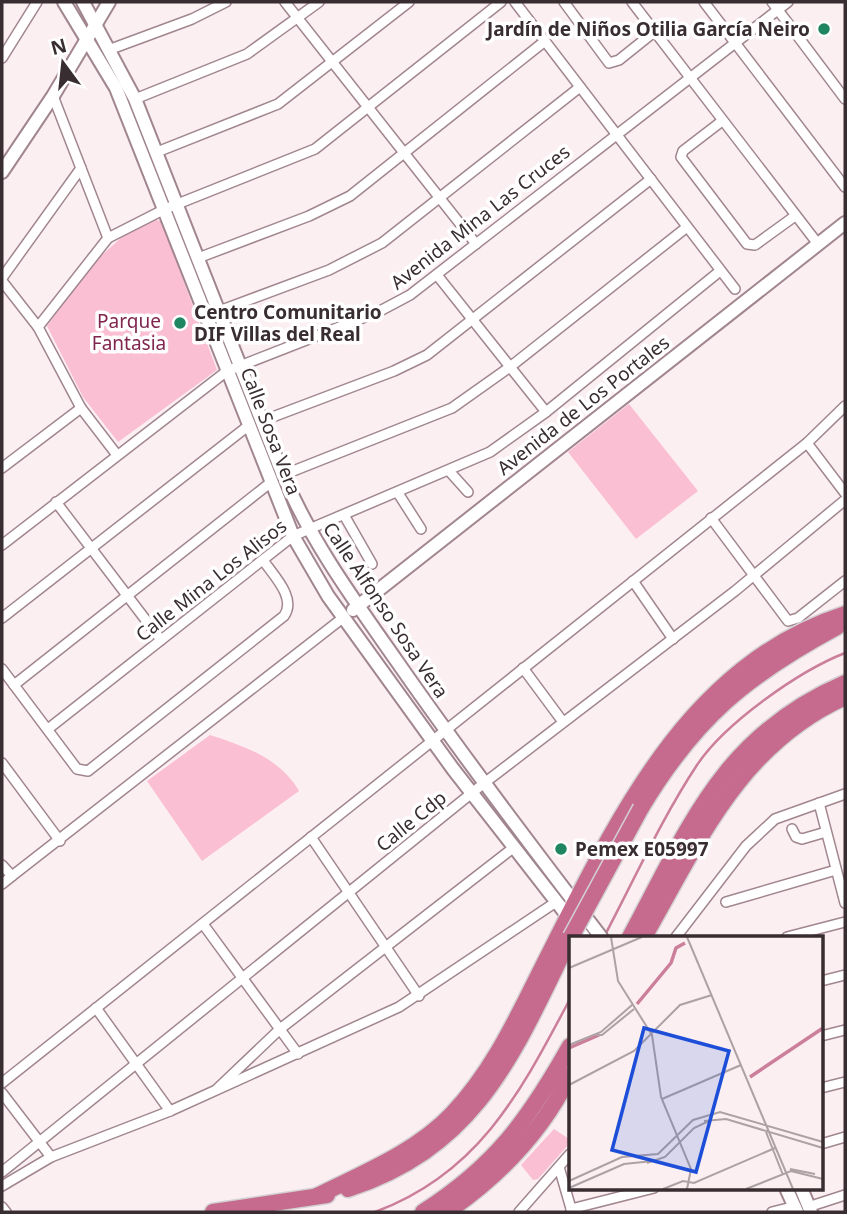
<svg xmlns="http://www.w3.org/2000/svg" width="847" height="1214" font-family="'Noto Sans',sans-serif">
<rect width="100%" height="100%" fill="#fbeff2"/>
<g fill="#fbbfd3">
<path d="M156,220L161,221L217,370L118,442L83,397L47,326L91,265L122,237Z"/>
<path d="M629,404L698,491L636,539L568,452Z"/>
<path d="M210,735C244,746 280,758 299,791L202,861L147,781Z"/>
<path d="M554,1129L569,1139V1144L538,1179L533,1180L521,1165Z"/>
</g>
<g fill="none" stroke-linecap="round" stroke-linejoin="round">
<g stroke="#cb7f9a" stroke-width="2.5">
<path d="M605,935C635,878 662,818 697,765C725,723 799,671 845,653"/>
<path d="M375,1212C480,1173 521,1091 570,999"/>
</g>
<defs>
<g id="street">
<path d="M285,2L476,244"/>
<path d="M515,2L735,289"/>
<path d="M564,2L609,63L619,60L654,32"/>
<path d="M632,2L818,244"/>
<path d="M704,2L845,187"/>
<path d="M772,2L845,99"/>
<path d="M111,49L192,19L226,2"/>
<path d="M2,58L37,2"/>
<path d="M53,96L108,238"/>
<path d="M135,99L247,54L319,2"/>
<path d="M722,121L683,151L681,157L747,244L755,245L795,216"/>
<path d="M157,152L278,104L409,2"/>
<path d="M198,258L309,216L350,196L545,41"/>
<path d="M437,275L546,412"/>
<path d="M2,278L81,168"/>
<path d="M2,281L38,327L81,408L117,455"/>
<path d="M219,311L329,270L382,243L580,87"/>
<path d="M38,327L108,238L165,209L315,149L501,2"/>
<path d="M262,421L394,371L427,355L651,179"/>
<path d="M807,443L845,493"/>
<path d="M2,468L81,408"/>
<path d="M450,472L468,492"/>
<path d="M283,475L452,408L510,367L687,227"/>
<path d="M398,493L421,529"/>
<path d="M56,502L161,640"/>
<path d="M344,515L372,564"/>
<path d="M711,518L788,621L798,618L845,581"/>
<path d="M2,545L227,371L378,312L410,295L788,2"/>
<path d="M633,581L673,639"/>
<path d="M2,618L248,426"/>
<path d="M523,668L563,722"/>
<path d="M2,669L77,769L88,771L284,616C297,598 273,575 263,560"/>
<path d="M14,685L270,483"/>
<path d="M48,729L293,536L490,452L546,412L720,271"/>
<path d="M2,763L60,841"/>
<path d="M819,803L845,903"/>
<path d="M792,829L796,837L802,839L826,832"/>
<path d="M311,837L419,996"/>
<path d="M2,865L12,876L344,617"/>
<path d="M2,884L12,876"/>
<path d="M726,902L836,870"/>
<path d="M203,924L298,1054"/>
<path d="M676,937L746,846L775,819L845,794"/>
<path d="M787,937L845,922"/>
<path d="M821,981L845,975"/>
<path d="M96,1008L170,1111"/>
<path d="M821,1036L845,1030"/>
<path d="M2,1083L807,443L845,406"/>
<path d="M821,1088L845,1082"/>
<path d="M217,1089L280,1029L513,848"/>
<path d="M2,1093L51,1157"/>
<path d="M821,1144L845,1137"/>
<path d="M559,1167L572,1212"/>
<path d="M2,1172L483,784L735,591L845,500"/>
<path d="M2,1186L51,1157L170,1111L399,1007L556,902"/>
<path d="M811,1206L845,1195"/>
<path d="M2,1207L6,1212"/>
<path d="M571,1209L654,1188"/>
<path d="M519,1212L570,1154"/>
<path d="M772,1212L796,1206"/>
</g>
<g id="secondary">
<path d="M64,2L116,88L293,536L328,596L453,769L584,937"/>
<path d="M83,2L135,99L283,475C312,543 354,600 396,660C462,755 531,846 601,937"/>
<path d="M2,172L53,96L109,2"/>
<path d="M353,610L845,223"/>
<path d="M786,1188L797,1212"/>
<path d="M801,1188L811,1212"/>
</g>
<g id="highway">
<path d="M641,808C695,718 746,676 837,627"/>
<path d="M630,937C689,828 722,736 845,683"/>
<path d="M644,937C698,843 739,745 845,697"/>
<path d="M348,1189C479,1146 514,1052 570,938"/>
<path d="M317,1196C363,1173 416,1152 452,1114C492,1072 516,1020 541,970C612,831 683,666 845,614"/>
<path d="M213,1212L327,1195"/>
<path d="M423,1212C495,1166 529,1119 570,1046"/>
<path d="M447,1212C498,1177 542,1132 570,1075"/>
</g>
</defs>
<use href="#street" stroke="#a1868f" stroke-width="12"/>
<use href="#secondary" stroke="#a1868f" stroke-width="16"/>
<use href="#highway" stroke="#d3d1d1" stroke-width="19"/>
<use href="#street" stroke="#fff" stroke-width="9"/>
<use href="#secondary" stroke="#fff" stroke-width="12"/>
<use href="#highway" stroke="#c66b8d" stroke-width="16"/>
<defs>
<path id="highway-bridge" d="M571,937L641,808"/>
</defs>
<use href="#highway-bridge" stroke="#d3d1d1" stroke-width="19" stroke-linecap="butt"/>
<use href="#highway-bridge" stroke="#c66b8d" stroke-width="16"/>
</g>
<g fill="#208661" stroke="#fff" stroke-width="2.5">
<circle cx="824" cy="29" r="7"/>
<circle cx="180" cy="323" r="7"/>
<circle cx="561" cy="849" r="7"/>
</g>
<g text-anchor="middle" stroke-width="7" stroke-linejoin="round" paint-order="stroke">
<g font-size="19" font-weight="bold" fill="#382d30" stroke="#fff" text-anchor="start">
<text x="810" y="36" text-anchor="end">Jardín de Niños Otilia García Neiro</text>
<text x="194" y="319">Centro Comunitario<tspan x="194" dy="22">DIF Villas del Real</tspan></text>
<text x="575" y="856">Pemex E05997</text>
</g>
<g font-size="19" fill="#382d30" stroke="#fff">
<text transform="translate(480 217) rotate(-38)" y="7">Avenida Mina Las Cruces</text>
<text transform="translate(583 405) rotate(-38)" y="7">Avenida de Los Portales</text>
<text transform="translate(271 431) rotate(69)" y="7">Calle Sosa Vera</text>
<text transform="translate(211 580) rotate(-38)" y="7">Calle Mina Los Alisos</text>
<text transform="translate(386 610) rotate(56)" y="7">Calle Alfonso Sosa Vera</text>
<text transform="translate(411 821) rotate(-39)" y="7">Calle Cdp</text>
</g>
<g font-size="19" fill="#80254d" stroke="#fff">
<text x="129" y="328">Parque<tspan x="129" dy="22">Fantasia</tspan></text>
</g>
</g>
<g transform="translate(569 936)">
<rect width="254" height="254" fill="#fbeff2"/>
<path fill="none" stroke="#cb7f9a" stroke-width="3.5" d="M68,68L102,27L107,12L116,7M0,112L30,99M181,141L254,92"/>
<path fill="none" stroke="#ada1a4" stroke-width="2" d="M42,1L49,45L83,99L92,161L122,233L118,253M118,1L224,253M0,32L73,1M26,99H33L65,73M0,109L32,96L63,69M0,149L65,115L111,69L143,59M93,163L172,129M135,185L157,183L254,212M197,196L214,239M78,227L96,221L125,192L140,185M221,233L246,238M0,245L53,221L89,218L124,184L151,176L254,206M0,252L55,228L84,225M94,253L114,245L125,247L206,212M177,253L222,235L254,243"/>
<path fill="#1d4ed8" fill-opacity="0.15" stroke="#1d4ed8" stroke-width="3.5" d="M75,92L160,115L127,236L43,214Z"/>
<rect width="254" height="254" fill="none" stroke="#382d30" stroke-width="3.5"/>
</g>
<rect width="847" height="1214" fill="none" stroke="#382d30" stroke-width="7"/>
<g transform="translate(63 63) rotate(345)" stroke="#ffffff" stroke-width="5" paint-order="stroke">
<path d="M0-5L12 26L0 18L-12 26Z" fill="#382d30"/>
<text y="-10" font-size="19" font-weight="bold" text-anchor="middle" fill="#382d30">N</text>
</g>
</svg>
